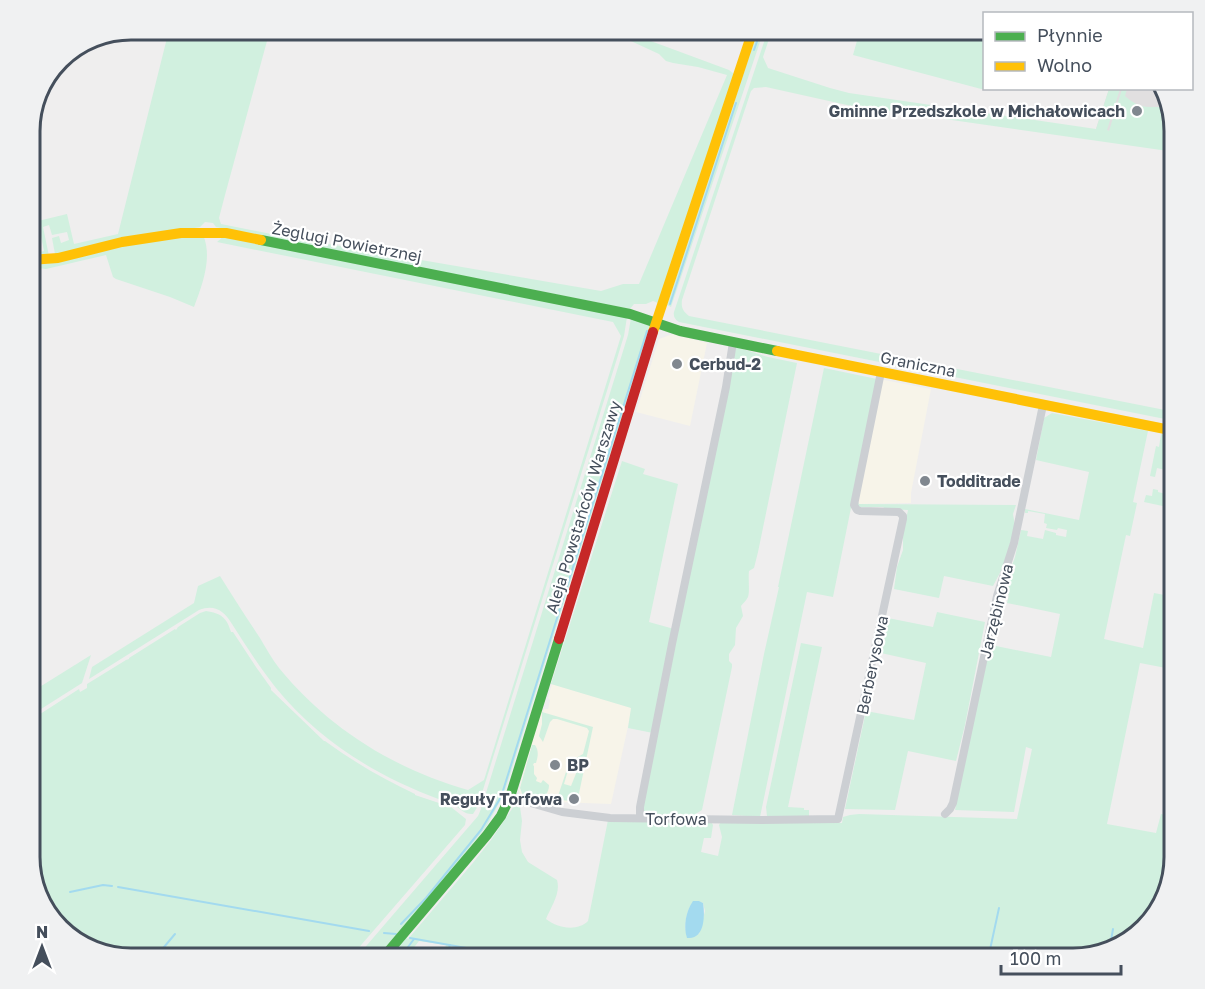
<svg xmlns="http://www.w3.org/2000/svg" width="1205" height="989" font-family="'Golos Text',sans-serif">
<rect width="100%" height="100%" fill="#efeeee"/>
<g fill="#f7f4e9">
<path d="M673,334L707,343L690,426L636,412L659,339Z"/>
<path d="M882,380H884L931,389L911,493V503L859,504L858,502Z"/>
<path d="M552,684L632,708L611,804L556,802L525,798L520,794L519,789L540,711L543,712L544,709H548L550,700L548,698Z"/>
</g>
<path fill="#e1dfe0" d="M1109,89H1164L1167,92L1175,131V141L1096,129Z"/>
<g fill="#d1f0df" fill-rule="evenodd">
<path d="M169,30H270L225,195L219,218L221,224L276,235L601,291L623,284H639L727,75L698,67L673,63L666,61L659,54L607,30H621L729,70L734,74L658,303L653,301L646,304H634L630,309L216,227L213,223L205,222L200,227L55,254L52,238L59,236L61,243L69,240L67,232L52,235L49,225L43,227L49,256H30V247L40,252L44,251L38,221L67,214L74,244L118,234Z"/>
<path d="M758,30H764L671,307L667,305Z"/>
<path d="M768,30H772L763,57L768,68L830,88L849,93L1096,129L1109,89H1120L1107,130L1109,131L1122,89H1127L1125,96C1139,108 1144,107 1162,107L1163,104L1170,109L1175,131L1171,130L1170,131L1175,132V152L847,105L766,87L754,88L751,91L682,300C681,308 683,311 689,316L1175,412V421L679,322C675,320 673,316 674,312Z"/>
<path d="M860,30H868L897,37L898,36L918,41L924,36L926,30H984L985,90L853,55Z"/>
<path d="M203,235C213,257 202,286 194,307L170,297L116,279L113,277L106,255L46,269L30,267V263L124,244Z"/>
<path d="M224,236L627,317L624,336L478,806L473,814C465,815 461,809 454,805C450,802 445,801 441,800C378,777 319,741 276,688C260,668 246,646 232,624C224,611 215,604 199,610L89,679L92,667L194,603L198,586L220,576C233,597 246,617 260,638C266,648 272,659 279,668C328,728 394,769 468,790L484,780L621,336L613,322L217,242Z"/>
<path d="M631,318L648,323L650,327L504,794L486,827L448,874L376,959H355L478,816L481,809L628,335Z"/>
<path d="M736,347L768,357L797,363L758,552L754,568L749,571C748,578 750,592 748,597C746,601 743,603 741,606L743,616L736,628L735,645L729,654V661L732,664V667L702,810L694,815L688,816L648,815L644,812L643,807L734,349Z"/>
<path d="M824,368L877,379L833,597L807,592L760,817L732,815L764,654L779,587H778Z"/>
<path d="M1052,413L1148,431L1133,502L1137,503L1130,536L1126,535L1104,639L1143,648L1154,593L1175,597V625L1166,668L1140,663L1107,824L1156,833L1161,814L1175,817V858L1150,925L1113,951L1074,959H734L735,950L726,951V959H507V956L453,947L448,959H442L446,945L419,941L405,959H388L406,938L408,939L472,864L491,840L514,806L520,807L522,821L520,840L522,852L528,862L557,880C561,893 551,907 546,919C557,928 577,932 588,921L608,820L711,822L713,825L711,838H704L701,852L718,856L722,837L719,825L721,822L726,821L842,823L843,817L850,815L859,814L1017,819L1032,749L1026,747L1014,812L955,810L988,648L991,645L1051,657L1060,614L1007,603L1009,595L1002,594L1015,557L1021,530L1028,531L1027,536L1043,539L1045,530L1056,533V535L1066,537L1067,530L1058,528L1057,530L1046,528L1047,524L1044,523L1045,514L1028,511V513H1025V509L1079,520L1089,472L1036,460L1044,418ZM695,901H698L703,903L705,911L699,934L685,929C686,919 687,907 695,901Z"/>
<path d="M1161,434L1175,437V496L1172,508L1144,502L1146,495L1152,496L1153,489L1158,490V492L1166,494L1169,481H1172L1174,472L1157,468L1155,477L1150,476L1156,446L1159,447Z"/>
<path d="M622,461L645,469L643,474L678,484L649,622L674,629L653,733L628,728L631,708L551,684Z"/>
<path d="M858,502L859,504L1016,505L1013,514L1015,526L1007,554L1003,567L993,586L944,576L939,598L894,589L897,567L903,550V535L908,510L886,509L883,507H860L858,506Z"/>
<path d="M206,611C221,613 227,618 231,632H233L256,667L271,688V690L324,741H325C354,762 383,779 415,794V795L451,807L466,819L465,825L349,959H131L64,934L40,902L30,864V721L37,718V716L79,689L80,692L87,688V684L126,660L129,659V658L175,629L176,630L178,627L200,613Z"/>
<path d="M937,612L985,622L965,725L956,761L908,751L895,810L845,809L866,711L914,720L926,663L881,653L888,618L933,627Z"/>
<path d="M801,643L822,647L788,807L804,808V810H809V816H767L766,807Z"/>
<path d="M91,655L82,683L30,716V693Z"/>
<path d="M542,712L593,727L578,798L572,797V800L577,801L576,803H570V801L561,800L560,802H556L568,766L569,767L564,784L571,786L579,766L569,762L583,754L589,731L587,728L557,719H553L550,722L543,742L539,736L542,724Z"/>
<path d="M532,745H535C539,751 538,756 536,763H534L533,765L534,766V774L537,778L536,781L541,783L543,780L549,785C549,793 544,799 537,801L526,799L523,796L520,788Z"/>
</g>
<path fill="#a3daef" d="M693,901H699L703,903C705,915 705,940 687,938C683,926 686,911 693,901Z"/>
<g fill="none" stroke-linecap="round" stroke-linejoin="round">
<g stroke="#a3daef" stroke-width="2">
<path d="M754,50L761,30"/>
<path d="M670,304L736,103"/>
<path d="M118,887L369,931"/>
<path d="M70,892L103,885L112,886"/>
<path d="M40,900V899"/>
<path d="M57,921L59,927"/>
<path d="M401,924L426,898L481,830L501,797L647,331"/>
<path d="M384,933L396,934"/>
<path d="M410,938L529,959"/>
<path d="M1109,952L1113,929"/>
<path d="M154,959L175,934"/>
<path d="M399,959L414,939"/>
<path d="M445,959L450,945"/>
<path d="M988,959L999,908"/>
</g>
<g stroke="#cccfd3" stroke-width="8">
<path d="M510,797L562,812L610,818L762,820L838,819L903,519V516L899,512L860,511L857,510L854,505L881,372"/>
<path d="M1169,804L1175,778"/>
<path d="M945,814L950,809L953,803L997,596L1014,543L1043,405"/>
<path d="M640,818V807L672,644L726,387L733,342"/>
</g>
<g stroke="#4caf50" stroke-width="10">
<path d="M261,240L630,314L680,331L777,351"/>
<path d="M382,959L487,835L501,816L510,797L559,639"/>
</g>
<g stroke="#ffc107" stroke-width="10">
<path d="M30,260L58,258L122,242L181,233H226L261,240"/>
<path d="M653,332L753,30"/>
<path d="M777,351L1175,431"/>
</g>
<path stroke="#c62828" stroke-width="10" d="M559,639L653,332"/>
</g>
<g fill="#80878f" stroke="#fff" stroke-width="2">
<circle cx="1137" cy="111" r="6"/>
<circle cx="677" cy="364" r="6"/>
<circle cx="925" cy="481" r="6"/>
<circle cx="555" cy="765" r="6"/>
<circle cx="574" cy="799" r="6"/>
</g>
<g text-anchor="middle" stroke-width="4.5" stroke-linejoin="round" paint-order="stroke">
<g font-size="16" font-weight="bold" fill="#454f5c" stroke="#fff" text-anchor="start">
<text x="1125" y="117" text-anchor="end">Gminne Przedszkole w Michałowicach</text>
<text x="689" y="370">Cerbud-2</text>
<text x="937" y="487">Todditrade</text>
<text x="567" y="771">BP</text>
<text x="562" y="805" text-anchor="end">Reguły Torfowa</text>
</g>
<g font-size="16" fill="#454f5c" stroke="#fff">
<text transform="translate(347 242) rotate(11)" y="6">Żeglugi Powietrznej</text>
<text transform="translate(918 364) rotate(11)" y="6">Graniczna</text>
<text transform="translate(583 507) rotate(-73)" y="6">Aleja Powstańców Warszawy</text>
<text transform="translate(996 611) rotate(-76)" y="6">Jarzębinowa</text>
<text transform="translate(872 665) rotate(-78)" y="6">Berberysowa</text>
<text x="676" y="825">Torfowa</text>
</g>
</g>
<path d="M0 0H1205V989H0ZM131 40H1073A91 91 0 0 1 1164 131V857A91 91 0 0 1 1073 948H131A91 91 0 0 1 40 857V131A91 91 0 0 1 131 40Z" fill="#f0f1f2" fill-rule="evenodd"/>
<path fill="none" stroke="#454f5c" stroke-width="3" d="M131 40H1073A91 91 0 0 1 1164 131V857A91 91 0 0 1 1073 948H131A91 91 0 0 1 40 857V131A91 91 0 0 1 131 40Z"/>
<rect x="983" y="12" width="210" height="78" fill="#ffffff" stroke="#b5b9be" stroke-width="1.5"/>
<rect x="995" y="32" width="30" height="9" fill="#4caf50" stroke="#b5b9be" stroke-width="1.5"/>
<text x="1037" y="42" font-size="18" fill="#454f5c">Płynnie</text>
<rect x="995" y="62" width="30" height="9" fill="#ffc107" stroke="#b5b9be" stroke-width="1.5"/>
<text x="1037" y="72" font-size="18" fill="#454f5c">Wolno</text>
<g transform="translate(42 947)" stroke="#ffffff" stroke-width="4.5" paint-order="stroke">
<path d="M0-4.5L10 22L0 15L-10 22Z" fill="#454f5c"/>
<text y="-9" font-size="16" font-weight="bold" text-anchor="middle" fill="#454f5c">N</text>
</g>
<path d="M1001 965v9h120v-9" fill="none" stroke="#454f5c" stroke-width="3"/>
<text x="1010" y="965" font-size="18" fill="#454f5c" stroke="#ffffff" stroke-width="4.5" paint-order="stroke">100 m</text>
</svg>
